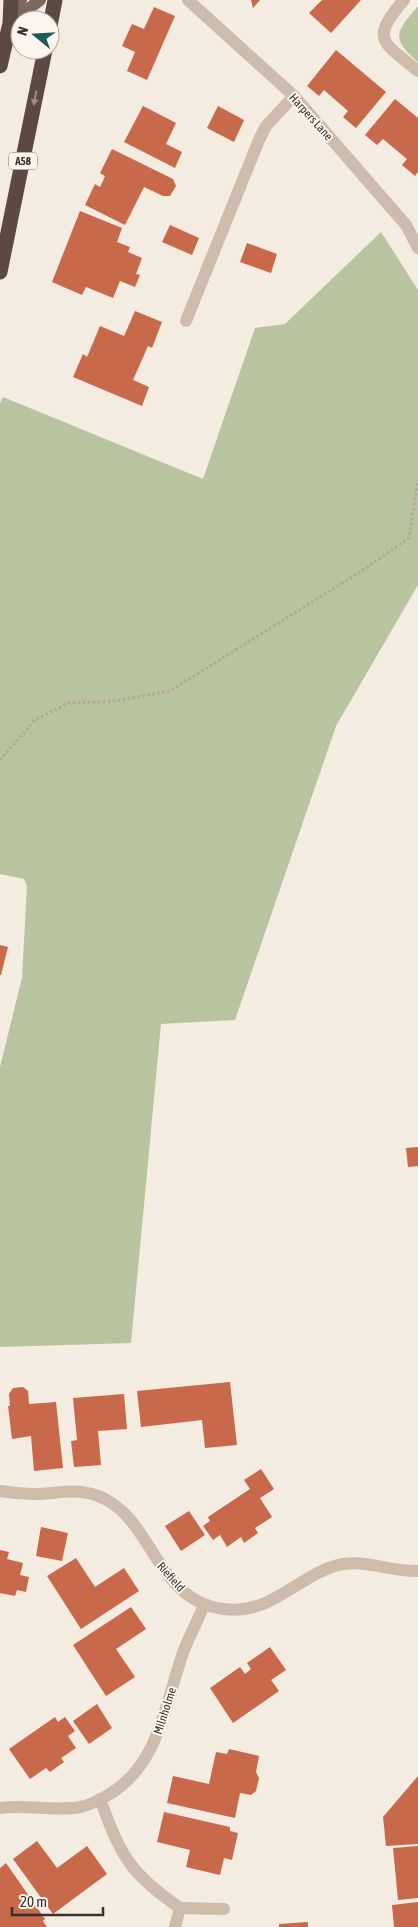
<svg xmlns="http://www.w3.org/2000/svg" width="418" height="1927" font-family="'Asap Condensed',sans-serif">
<rect width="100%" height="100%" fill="#f4ebe1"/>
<g fill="#b8c4a0">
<path d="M418,6V62C390,38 396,32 418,6Z"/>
<path d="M381,232L418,290V585L336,726L235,1020L161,1024L131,1343L0,1347V1067L22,978L27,886L24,879L0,874V403L3,397L203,479L255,328L285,324Z"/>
</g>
<g fill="#c8694b">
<path d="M251,0H260L253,8Z"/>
<path d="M322,0H361L331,33L309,13Z"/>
<path d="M154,7L175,16L147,80L127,71L135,52L122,46L132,24L144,29Z"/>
<path d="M336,50L386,92L356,128L343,117L348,111L324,90L319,96L307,86Z"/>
<path d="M395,99L418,118V172L415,176L402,165L407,159L383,139L377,145L365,135Z"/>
<path d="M143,106L176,123L166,144L182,152L175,168L124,142Z"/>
<path d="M218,106L244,120L234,142L207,128Z"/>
<path d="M112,149L173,179L176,186L170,196H163L144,187L125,225L85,205L95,184L100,187L103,181L105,176L100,173Z"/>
<path d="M80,211L122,228L117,242L130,247L128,252L142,258L136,274L140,275L135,287L120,281L113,298L86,287L82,295L52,282Z"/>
<path d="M170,225L199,238L192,255L162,242Z"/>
<path d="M247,243L277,254L271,273L240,262Z"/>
<path d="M135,311L162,322L152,348L148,346L133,380L149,387L142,406L73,377L83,354L87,357L100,326L124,336Z"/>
<path d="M0,945L8,947L1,975H0Z"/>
<path d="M418,1147V1166L408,1167L406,1148Z"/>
<path d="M230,1382L237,1445L205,1448L202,1420L141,1427L137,1391Z"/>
<path d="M23,1387L28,1391L29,1404L56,1402L63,1468L34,1471L31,1436L12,1439L8,1406H10L9,1394L13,1388Z"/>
<path d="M124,1394L127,1429L98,1431L101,1465L74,1467L71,1441L77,1440L73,1398Z"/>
<path d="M261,1469L274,1489L260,1498L272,1517L255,1528L258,1533L244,1543L241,1537L227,1547L220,1535L213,1540L203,1526L210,1521L208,1517L250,1489L244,1480Z"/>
<path d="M189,1511L205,1535L181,1551L165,1526Z"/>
<path d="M41,1527L68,1533L62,1561L36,1556Z"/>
<path d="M0,1550L9,1552L7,1559L23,1563L20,1575L29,1577L26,1592L17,1590L15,1596L0,1593Z"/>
<path d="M76,1558L95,1587L124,1568L139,1591L81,1629L47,1576Z"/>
<path d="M131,1607L146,1629L116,1649L135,1677L106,1696L73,1645Z"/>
<path d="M270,1647L286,1670L271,1680L279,1691L233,1723L210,1688L240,1667L245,1674L251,1669L247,1663Z"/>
<path d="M97,1704L112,1728L89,1744L73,1721Z"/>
<path d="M55,1717L58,1722L65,1717L75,1731L68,1736L76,1748L61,1758L64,1762L50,1772L46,1768L30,1779L9,1749Z"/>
<path d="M229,1749L259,1756L256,1772L259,1778L256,1791L251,1795L240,1793L235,1818L167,1803L173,1776L209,1784L216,1752L227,1754Z"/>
<path d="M418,1776V1844L386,1846L383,1817Z"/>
<path d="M164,1812L230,1827V1831L238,1833L232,1860L224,1858L220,1875L186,1867L190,1850L157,1842Z"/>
<path d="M37,1841L57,1868L87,1846L107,1874L53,1914L13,1859Z"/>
<path d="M418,1846V1898L398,1900L393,1848Z"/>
<path d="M6,1863L45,1919L43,1921L47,1927H0V1868Z"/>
<path d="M418,1902V1927H394L392,1905Z"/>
<path d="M308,1922V1927H279V1924Z"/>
</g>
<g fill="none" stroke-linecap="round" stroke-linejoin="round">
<path stroke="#b9a596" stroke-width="3" stroke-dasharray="2.5 2.5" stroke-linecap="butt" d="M0,760L35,720L69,703L115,701L170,691L357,574L409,538L418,480"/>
<g stroke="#cdbbac" stroke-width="12">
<path d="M188,0L294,96L406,225L418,248"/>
<path d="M404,0C369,40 383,42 418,71"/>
<path d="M186,321L259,140L266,126L294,96"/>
<path d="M0,1491C11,1493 23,1494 34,1494C60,1494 78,1486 105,1499C154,1524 157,1601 224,1609C273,1616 300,1572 343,1564C367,1560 393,1572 418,1571"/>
<path d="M100,1799C121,1856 129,1873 180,1908"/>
<path d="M0,1808C28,1804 53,1812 80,1807C89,1806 99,1800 108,1795C160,1765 165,1702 184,1650C190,1635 198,1620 204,1605"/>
<path d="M175,1927L180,1908L224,1909"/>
</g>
<g stroke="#7d675c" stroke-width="12">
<path d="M11,21L21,0"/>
<path d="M10,23L40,0"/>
</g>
<g stroke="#5c4a42" stroke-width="15">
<path d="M50,26L55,0"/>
<path d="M0,66L10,23L11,0"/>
<path d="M0,272L45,50"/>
</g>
</g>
<defs><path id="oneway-solid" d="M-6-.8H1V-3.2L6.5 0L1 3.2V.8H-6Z" transform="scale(1.25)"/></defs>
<use fill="#9c8e87" href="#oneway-solid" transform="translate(35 98) rotate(101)"/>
<g text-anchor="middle" stroke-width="4" stroke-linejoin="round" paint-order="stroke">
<rect fill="#fbf5ee" stroke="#756b66" stroke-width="1" x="9" y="152.5" width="28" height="17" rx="4"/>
<g font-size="11" font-weight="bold" fill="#3b302b">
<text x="23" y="165">A58</text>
</g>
<g font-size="12" fill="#3b302b" stroke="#fbf5ee">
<text transform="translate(311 117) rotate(48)" y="4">Harpers Lane</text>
<text transform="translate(171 1577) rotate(48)" y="4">Riefield</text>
<text transform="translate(165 1711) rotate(-72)" y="4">Milnholme</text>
</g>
</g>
<g transform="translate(35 35) rotate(288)"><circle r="24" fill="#fbf5ee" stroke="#aea6a0"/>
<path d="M0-4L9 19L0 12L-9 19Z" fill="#1f5a5e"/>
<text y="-8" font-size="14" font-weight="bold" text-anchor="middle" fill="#3b302b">N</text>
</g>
<path d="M12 1907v8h91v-8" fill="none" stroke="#3b302b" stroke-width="2.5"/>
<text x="20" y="1907" font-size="15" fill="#3b302b" stroke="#fbf5ee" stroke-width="4" paint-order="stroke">20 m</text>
</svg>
